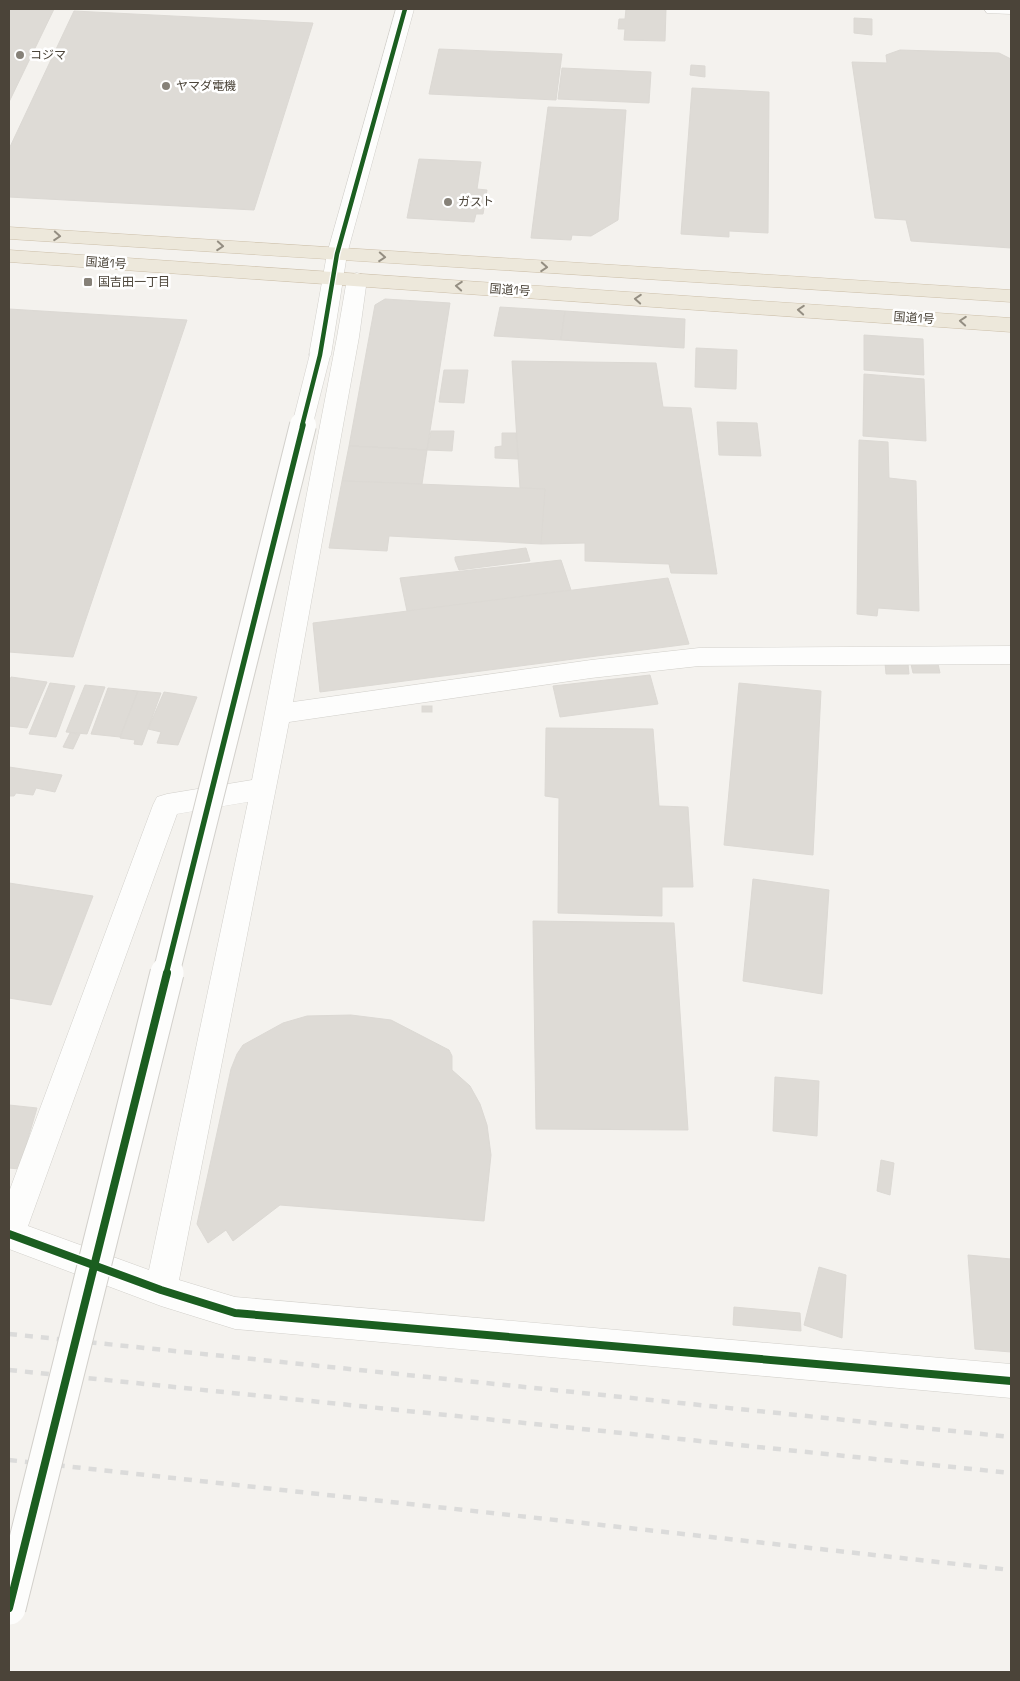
<svg xmlns="http://www.w3.org/2000/svg" width="1020" height="1681" font-family="'Space Grotesk','Noto Sans JP',sans-serif">
<rect width="100%" height="100%" fill="#f4f2ee"/>
<g fill="#dedbd6" stroke="#dcd9d4">
<path d="M9,9H54L9,102Z"/>
<path d="M626,9H666L665,41L624,40L625,29H618L619,19H625Z"/>
<path d="M74,11L313,23L254,210L9,197V149Z"/>
<path d="M854,18L872,19V35L854,33Z"/>
<path d="M439,49L562,54L556,100L429,94Z"/>
<path d="M900,50L999,53L1011,59V248L911,241L906,220L875,218L852,62L887,63L886,55Z"/>
<path d="M691,65L705,66V77L690,75Z"/>
<path d="M562,68L651,72L649,103L558,99Z"/>
<path d="M692,88L769,92L768,233L729,231V237L681,234Z"/>
<path d="M548,107L626,110L618,220L591,236L572,235L571,240L531,238Z"/>
<path d="M419,159L481,162L477,189L487,190L483,214H476L474,222L407,218Z"/>
<path d="M385,299L450,303L427,450L349,446L375,305Z"/>
<path d="M500,307L565,311L561,340L494,336Z"/>
<path d="M9,309L187,320L73,657L9,652Z"/>
<path d="M565,311L685,319L684,348L561,340Z"/>
<path d="M864,335L923,339L924,375L864,370Z"/>
<path d="M696,348L737,350L736,389L695,387Z"/>
<path d="M512,361L656,363L663,407L691,408L717,574L671,573L669,564L585,561V543L541,544L545,489L520,488Z"/>
<path d="M444,370H468L464,403L439,402Z"/>
<path d="M864,374L924,379L926,441L863,436Z"/>
<path d="M717,422L757,423L761,456L719,455Z"/>
<path d="M431,431H454L452,451L427,450Z"/>
<path d="M502,433H516L518,459L495,458V447L502,446Z"/>
<path d="M859,440L888,442L889,478L916,481L919,611L878,608L877,616L857,614Z"/>
<path d="M349,446L427,450L422,484L342,481Z"/>
<path d="M342,481L545,489L541,544L389,536L387,551L329,548Z"/>
<path d="M526,548L530,561L459,570L455,560V557Z"/>
<path d="M561,560L571,590L407,611L400,578Z"/>
<path d="M668,578L689,644L320,692L313,623Z"/>
<path d="M885,663L908,664L909,674H886Z"/>
<path d="M911,664H938L940,673H913Z"/>
<path d="M650,675L658,704L560,717L553,686Z"/>
<path d="M11,677L47,682L27,728L9,726V683Z"/>
<path d="M50,683L75,686L56,737L29,734Z"/>
<path d="M739,683L821,691L813,855L724,845Z"/>
<path d="M85,685L105,687L87,734L66,732Z"/>
<path d="M108,688L138,691L120,737L91,734Z"/>
<path d="M138,691L161,693L142,745L134,744L135,740L120,738Z"/>
<path d="M164,692L197,697L178,745L157,743L161,732L148,729Z"/>
<rect x="422" y="706" width="10" height="6"/>
<path d="M546,728L653,729L659,806L688,807L693,887H662V916L558,913L559,798L545,796Z"/>
<path d="M70,733L80,734L73,749L63,747Z"/>
<path d="M9,767L62,775L55,792L36,788L33,795L16,793L14,796H9Z"/>
<path d="M753,879L829,890L822,994L743,981Z"/>
<path d="M9,883L93,896L51,1005L9,998Z"/>
<path d="M533,921L674,923L688,1130L536,1129Z"/>
<path d="M351,1015L391,1020L449,1050L452,1056V1070L470,1086L480,1104L487,1125L491,1155L484,1221L280,1205L233,1241L226,1230L208,1243L197,1224L231,1069L237,1054L243,1045L283,1023L307,1016Z"/>
<path d="M775,1077L819,1081L817,1136L773,1131Z"/>
<path d="M9,1105L37,1108L19,1169L9,1168Z"/>
<path d="M881,1160L894,1163L890,1195L877,1191Z"/>
<path d="M968,1255L1011,1259V1352L975,1349Z"/>
<path d="M819,1267L846,1275L842,1338L804,1325Z"/>
<path d="M734,1307L800,1313L801,1331L733,1325Z"/>
</g>
<g fill="none" stroke-linecap="round" stroke-linejoin="round">
<defs>
<g id="minor">
<path d="M396,9H414L347,254L331,355L328,360L320,362L312,360L309,355L327,254Z"/>
<path d="M984,9H1011V14L987,13Z"/>
<path d="M357,273L364,275L367,279L359,337L293,702L591,660L699,648L1011,646V664L699,666L591,678L289,722L179,1280L235,1297L1011,1364V1398L235,1329L161,1306L9,1249V1192L153,805L157,797L167,794L252,780L337,337L347,279L350,275ZM248,802L149,1270L28,1226L177,814Z"/>
</g>
<g id="highway">
<path d="M9,227L1011,290V302L9,239Z"/>
<path d="M9,250L1011,318V332L9,262Z"/>
</g>
</defs>
<use href="#minor" stroke="#d2d0cb" stroke-width="1"/>
<use href="#highway" stroke="#ccbfa9" stroke-width="1"/>
<use href="#minor" fill="#fdfdfc" fill-rule="evenodd"/>
<use href="#highway" fill="#ede8db" fill-rule="evenodd"/>
<g stroke="#dbdbda" stroke-width="4.5" stroke-dasharray="8 8" stroke-linecap="butt">
<path d="M9,1334L1011,1437"/>
<path d="M9,1370L1011,1473"/>
<path d="M9,1460L1011,1570"/>
</g>
<defs>
<path id="minor-bridge-far2" d="M302,426L320,355"/>
<path id="minor-bridge-far1" d="M166,974L303,425"/>
<path id="minor-bridge" d="M9,1608L167,973"/>
</defs>
<use href="#minor-bridge-far2" stroke="#d2d0cb" stroke-width="21" stroke-linecap="butt"/>
<use href="#minor-bridge-far1" stroke="#d2d0cb" stroke-width="28" stroke-linecap="butt"/>
<use href="#minor-bridge" stroke="#d2d0cb" stroke-width="35" stroke-linecap="butt"/>
<use href="#minor-bridge-far2" stroke="#fdfdfc" stroke-width="20"/>
<use href="#minor-bridge-far1" stroke="#fdfdfc" stroke-width="26"/>
<use href="#minor-bridge" stroke="#fdfdfc" stroke-width="33"/>
<defs>
<path id="cycleway-far2" d="M302,426L320,355L337,254L405,9"/>
<path id="cycleway-far1" d="M166,974L303,425"/>
<g id="cycleway">
<path d="M9,1234L161,1290L235,1313L1011,1381"/>
<path d="M9,1608L167,973"/>
</g>
</defs>
<use href="#cycleway-far2" stroke="#fff" stroke-width="7"/>
<use href="#cycleway-far1" stroke="#fff" stroke-width="9"/>
<use href="#cycleway" stroke="#fff" stroke-width="11"/>
<use href="#cycleway-far2" stroke="#1b5e20" stroke-width="4.5"/>
<use href="#cycleway-far1" stroke="#1b5e20" stroke-width="5.5"/>
<use href="#cycleway" stroke="#1b5e20" stroke-width="8"/>
</g>
<defs><path id="oneway-chevron" d="M-2-3.5L2.5 0L-2 3.5" fill="none" stroke-width="1.6" stroke-linecap="round" stroke-linejoin="round" transform="scale(1.25)"/></defs>
<g stroke="#948e82">
<use href="#oneway-chevron" transform="translate(57 236) rotate(4)"/>
<use href="#oneway-chevron" transform="translate(220 246) rotate(4)"/>
<use href="#oneway-chevron" transform="translate(382 257) rotate(4)"/>
<use href="#oneway-chevron" transform="translate(544 267) rotate(4)"/>
<use href="#oneway-chevron" transform="translate(459 286) rotate(-176)"/>
<use href="#oneway-chevron" transform="translate(638 299) rotate(-176)"/>
<use href="#oneway-chevron" transform="translate(801 310) rotate(-176)"/>
<use href="#oneway-chevron" transform="translate(963 321) rotate(-176)"/>
</g>
<g fill="#868178" stroke="#fff" stroke-width="2">
<circle cx="20" cy="55" r="5"/>
<circle cx="166" cy="86" r="5"/>
<circle cx="448" cy="202" r="5"/>
<rect x="83" y="277" width="10" height="10" rx="2.5"/>
</g>
<g text-anchor="middle" stroke-width="5" stroke-linejoin="round" paint-order="stroke">
<g font-size="12" fill="#4b4439" stroke="#fff" text-anchor="start">
<text x="30" y="59">コジマ</text>
<text x="176" y="90">ヤマダ電機</text>
<text x="458" y="206">ガスト</text>
<text x="98" y="286">国吉田一丁目</text>
</g>
<g font-size="12" fill="#4b4439" stroke="#fff">
<text transform="translate(106 263) rotate(4)" y="4">国道1号</text>
<text transform="translate(510 290) rotate(4)" y="4">国道1号</text>
<text transform="translate(914 318) rotate(4)" y="4">国道1号</text>
</g>
</g>
<rect width="1020" height="1681" fill="none" stroke="#4b4439" stroke-width="20"/>
</svg>
